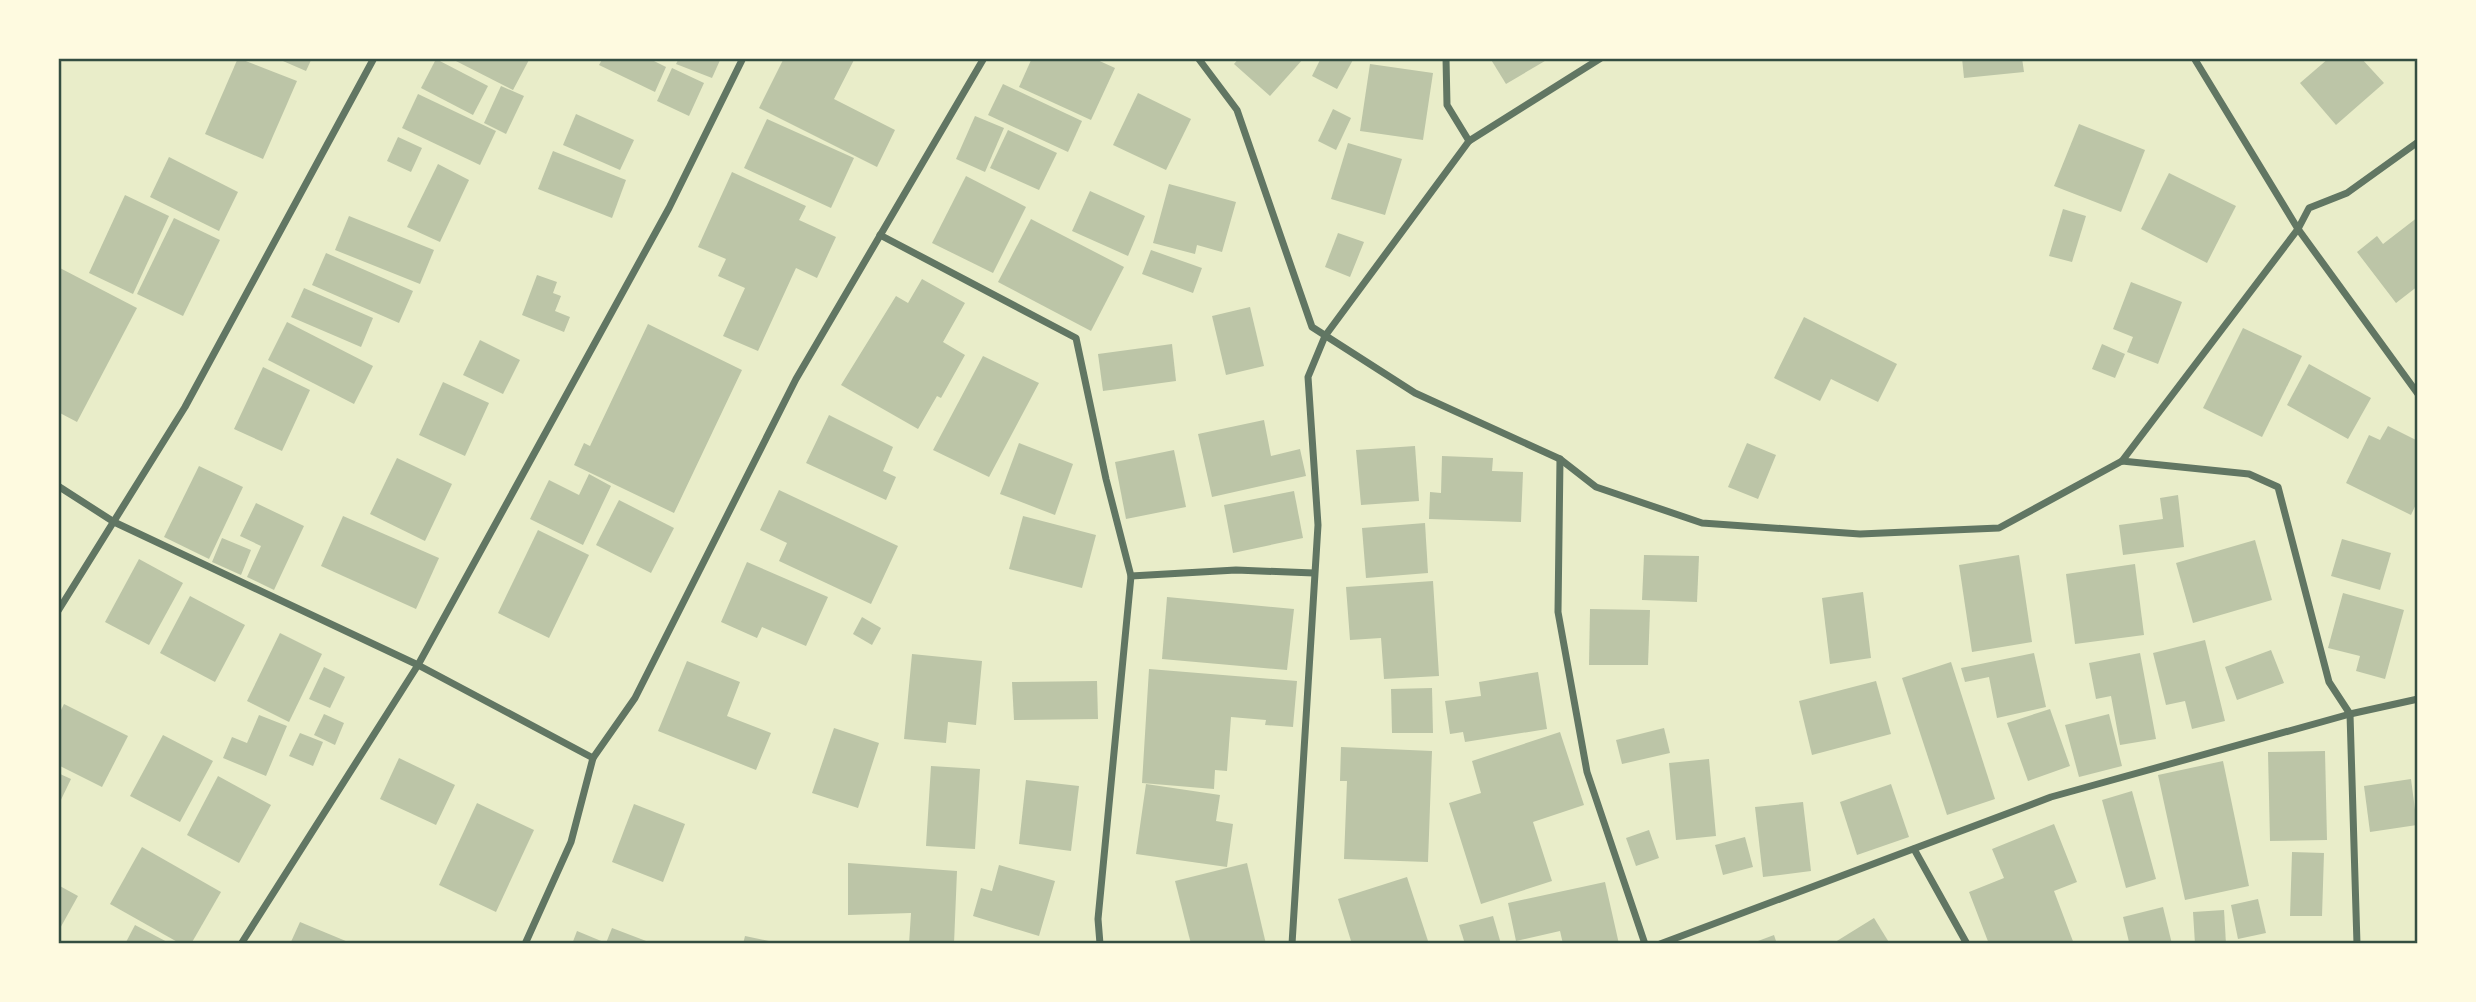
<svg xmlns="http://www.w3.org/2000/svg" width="2476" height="1002" font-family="Rubik,sans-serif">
<rect width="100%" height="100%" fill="#e9edc9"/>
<g fill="#bcc5a7">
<path d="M238,58L297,81L263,159L205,134Z"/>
<path d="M276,58H312L306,71Z"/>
<path d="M450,58H530L513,90Z"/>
<path d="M603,58H648L666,67L655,92L599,65Z"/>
<path d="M679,58H721L712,78L676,64Z"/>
<path d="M784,58H855L834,99L895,130L877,167L759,108Z"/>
<path d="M1032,58H1093L1115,68L1091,120L1019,87Z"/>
<path d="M1239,58H1304L1270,96L1234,64Z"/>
<path d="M1321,58H1354L1337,89L1312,76Z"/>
<path d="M1490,58H1550L1506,84Z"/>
<path d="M1962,58H2022L2024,72L1964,78Z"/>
<path d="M2329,58H2361L2384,83L2336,125L2300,83Z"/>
<path d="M436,59L488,86L473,115L421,88Z"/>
<path d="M1370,64L1433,73L1423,140L1360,131Z"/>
<path d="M672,68L704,83L689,116L657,101Z"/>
<path d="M1003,84L1082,121L1068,152L988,115Z"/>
<path d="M501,86L524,96L506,134L484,123Z"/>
<path d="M1138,93L1191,119L1166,170L1113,145Z"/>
<path d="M418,94L496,131L480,165L402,128Z"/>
<path d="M1333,109L1351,118L1336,150L1318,141Z"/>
<path d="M576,114L634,140L620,170L563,145Z"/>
<path d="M975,116L1004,128L985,172L956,159Z"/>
<path d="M767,119L854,158L831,208L744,168Z"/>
<path d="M2079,124L2145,150L2121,212L2054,186Z"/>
<path d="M1008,130L1057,153L1039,190L990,168Z"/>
<path d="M398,137L422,148L411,172L387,161Z"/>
<path d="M1348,143L1402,159L1385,215L1331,199Z"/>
<path d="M553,151L626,180L612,218L538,189Z"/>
<path d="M169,157L238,192L219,231L150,197Z"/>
<path d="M438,164L469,180L440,242L407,227Z"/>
<path d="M732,172L806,206L799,220L836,237L817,278L796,268L758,351L723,336L745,288L718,276L726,259L698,247Z"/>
<path d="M2169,173L2236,206L2207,263L2141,229Z"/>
<path d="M966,176L1026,207L993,273L932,243Z"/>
<path d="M1169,184L1236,202L1222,252L1197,245L1195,254L1153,243Z"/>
<path d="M1090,191L1145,216L1128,256L1072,231Z"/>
<path d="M125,195L169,216L133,294L89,273Z"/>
<path d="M2063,209L2086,216L2072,262L2049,256Z"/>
<path d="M349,216L434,250L420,284L335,250Z"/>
<path d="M2418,217V286L2396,303L2357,252L2377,236L2383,244Z"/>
<path d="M174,218L220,240L183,316L137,294Z"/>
<path d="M1031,219L1124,267L1091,331L998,282Z"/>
<path d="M1338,233L1364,242L1350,277L1325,267Z"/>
<path d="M1151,250L1202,268L1193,293L1142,274Z"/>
<path d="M326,253L413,291L399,323L312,285Z"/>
<path d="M58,267L137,308L77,422L58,412Z"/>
<path d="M537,275L557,282L553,293L561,296L555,311L570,317L564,332L522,315Z"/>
<path d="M922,279L965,303L943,342L965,355L941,398L937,396L918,429L841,385L896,296L908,303Z"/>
<path d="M2131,282L2182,302L2158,364L2127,352L2133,337L2113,329Z"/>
<path d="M304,288L373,318L361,347L291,317Z"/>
<path d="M1250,307L1264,366L1226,375L1212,316Z"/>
<path d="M1804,317L1897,364L1878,402L1831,379L1820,401L1774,378Z"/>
<path d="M287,322L373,366L354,404L268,360Z"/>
<path d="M648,324L742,370L674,513L574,465L584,443L590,446Z"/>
<path d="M2243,328L2302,356L2262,437L2203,408Z"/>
<path d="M480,340L520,360L503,394L463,375Z"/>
<path d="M1172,344L1176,381L1103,391L1098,354Z"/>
<path d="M2102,344L2125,354L2115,378L2092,369Z"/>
<path d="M983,356L1039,383L989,477L933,450Z"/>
<path d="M2309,364L2371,398L2348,439L2287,405Z"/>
<path d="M263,367L310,390L282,451L234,429Z"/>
<path d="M443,382L489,403L465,456L419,435Z"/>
<path d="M829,415L893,447L883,471L896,477L886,500L806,463Z"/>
<path d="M1264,420L1271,456L1300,449L1306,476L1212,497L1198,434Z"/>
<path d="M2388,426L2418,441V500L2411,515L2346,483L2369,435L2380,440Z"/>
<path d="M1019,443L1073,464L1055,515L1000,494Z"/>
<path d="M1747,443L1776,455L1758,499L1728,487Z"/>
<path d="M1415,446L1419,501L1361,505L1356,450Z"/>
<path d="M1174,450L1186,507L1126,519L1115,462Z"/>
<path d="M1442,456L1493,458L1492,471L1523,472L1521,522L1429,519L1430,492L1441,493Z"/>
<path d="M397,458L452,484L425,541L370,514Z"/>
<path d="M199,466L243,487L209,559L164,537Z"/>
<path d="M589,474L611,486L583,545L530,519L549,480L579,495Z"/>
<path d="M779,490L898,546L871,604L779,561L787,543L760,530Z"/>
<path d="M1294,491L1303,538L1233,553L1224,505Z"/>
<path d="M2178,495L2184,547L2123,555L2119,525L2163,519L2160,498Z"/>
<path d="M619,500L674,528L651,573L596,545Z"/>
<path d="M256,503L304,526L274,590L247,577L261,546L240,536Z"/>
<path d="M343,516L439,558L416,609L321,566Z"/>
<path d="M1023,516L1096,535L1082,588L1009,569Z"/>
<path d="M1425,523L1428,573L1366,578L1362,528Z"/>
<path d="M538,530L589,555L549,638L498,613Z"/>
<path d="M222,538L251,550L241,575L212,562Z"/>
<path d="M2342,539L2391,553L2380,590L2331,576Z"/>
<path d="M2255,540L2272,600L2193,623L2176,563Z"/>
<path d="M1644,555L1699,556L1697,602L1642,600Z"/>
<path d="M2019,555L2032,642L1972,652L1959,565Z"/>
<path d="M139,559L183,583L149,645L105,622Z"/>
<path d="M747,562L828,597L806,646L762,627L757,638L721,622Z"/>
<path d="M2135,564L2144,635L2075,644L2066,574Z"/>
<path d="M1433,581L1439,676L1384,679L1381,638L1350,640L1346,587Z"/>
<path d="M1863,592L1871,658L1830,664L1822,598Z"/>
<path d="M2343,593L2404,610L2385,679L2356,671L2360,656L2328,648Z"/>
<path d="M190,596L245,625L215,682L160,653Z"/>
<path d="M1167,597L1294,609L1287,670L1162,659Z"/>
<path d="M1590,609L1650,610L1648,665H1589Z"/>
<path d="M862,617L881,628L872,645L853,634Z"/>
<path d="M280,633L322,654L289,722L247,701Z"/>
<path d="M2205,640L2225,721L2192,729L2185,701L2166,705L2153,653Z"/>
<path d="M2271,650L2284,683L2237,700L2225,667Z"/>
<path d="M2034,653L2046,707L1997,718L1989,677L1965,682L1961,668Z"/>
<path d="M2140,653L2156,739L2120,745L2111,696L2096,699L2089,663Z"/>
<path d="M912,654L982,661L976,725L948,722L946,743L904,739Z"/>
<path d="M687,661L740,682L727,716L771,733L756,770L658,731Z"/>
<path d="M1951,662L1995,799L1947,815L1902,678Z"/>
<path d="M324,667L345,677L330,708L309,699Z"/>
<path d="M1149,669L1297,681L1293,727L1265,725L1266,720L1231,717L1227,771L1215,770L1214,789L1142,783Z"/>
<path d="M1538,672L1547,729L1465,742L1463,732L1450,734L1445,701L1481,696L1479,682Z"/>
<path d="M1097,681L1098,719L1014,720L1012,682Z"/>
<path d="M1876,681L1891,734L1812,755L1799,701Z"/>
<path d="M1432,688L1433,733H1392L1391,689Z"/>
<path d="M64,704L128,736L102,787L58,765V716Z"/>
<path d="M2050,709L2070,766L2028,781L2007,723Z"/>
<path d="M324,714L344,723L335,745L314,735Z"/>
<path d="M2109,714L2122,766L2079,777L2065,725Z"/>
<path d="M259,715L287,726L266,776L223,758L232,737L247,743Z"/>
<path d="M834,728L879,743L858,808L812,793Z"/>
<path d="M1664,728L1670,753L1622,764L1616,740Z"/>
<path d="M1560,732L1584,805L1533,822L1552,881L1481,904L1449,803L1481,793L1472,761Z"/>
<path d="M300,733L323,742L313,766L289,756Z"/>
<path d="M163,735L213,761L180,822L130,796Z"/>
<path d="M1341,747L1432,751L1428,862L1344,859L1347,781H1340Z"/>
<path d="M2325,751L2327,840L2270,841L2268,752Z"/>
<path d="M399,758L455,785L436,825L380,799Z"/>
<path d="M1709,759L1716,836L1676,840L1669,763Z"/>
<path d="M2223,761L2249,886L2185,900L2158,775Z"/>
<path d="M931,766L980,769L975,849L926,846Z"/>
<path d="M58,773L71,779L58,806Z"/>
<path d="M218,776L271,805L239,863L187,835Z"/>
<path d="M2411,779L2417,825L2370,832L2364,786Z"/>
<path d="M1026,780L1079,786L1071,851L1019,844Z"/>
<path d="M1146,784L1220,795L1216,821L1233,824L1227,867L1136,854Z"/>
<path d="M1891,784L1909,837L1857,855L1840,802Z"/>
<path d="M2132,791L2156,879L2126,888L2102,800Z"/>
<path d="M1803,802L1811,871L1763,877L1755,807Z"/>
<path d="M477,803L534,830L496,912L439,885Z"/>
<path d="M634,804L685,824L663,882L612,862Z"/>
<path d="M2054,824L2077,882L2054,891L2074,944H1989L1969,892L2004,878L1992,849Z"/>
<path d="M1649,830L1659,858L1636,866L1626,838Z"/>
<path d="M1745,837L1753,867L1723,875L1715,845Z"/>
<path d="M142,847L221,892L191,944H181L110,904Z"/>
<path d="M2292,852L2324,853L2322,916H2290Z"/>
<path d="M848,863L957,871L954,944H909L911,913L848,915Z"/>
<path d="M1247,863L1266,944H1191L1175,881Z"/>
<path d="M999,865L1055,881L1039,936L973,916L981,888L992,891Z"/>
<path d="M1407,877L1429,944H1352L1338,899Z"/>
<path d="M1605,882L1619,944H1563L1560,931L1516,941L1508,903Z"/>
<path d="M58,885L78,896L58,932Z"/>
<path d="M2258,899L2266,933L2238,939L2231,905Z"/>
<path d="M2163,907L2172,944L2129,942L2123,917Z"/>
<path d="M2224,910L2226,944H2195L2193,912Z"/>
<path d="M1493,916L1501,944H1465L1459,925Z"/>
<path d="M1874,918L1890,944H1832Z"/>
<path d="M300,922L353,944H290Z"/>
<path d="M135,925L171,944H125Z"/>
<path d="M612,928L654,944H572L577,931L606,943Z"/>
<path d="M1774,935L1777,944H1750Z"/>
<path d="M745,936L778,943L777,944H743Z"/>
</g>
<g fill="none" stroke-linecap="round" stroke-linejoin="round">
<g stroke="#617663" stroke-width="7">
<path d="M1198,58L1237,110L1312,327L1415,393L1560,459L1596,487L1702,523L1860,534L1999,528L2122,461L2249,474L2278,487L2329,682L2350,714L2357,944"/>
<path d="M1446,58L1447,105L1469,141"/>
<path d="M2194,58L2298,229L2418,394"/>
<path d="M880,235L1076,338L1106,479L1131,576L1098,919L1100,944"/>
<path d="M1560,459L1558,612L1587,772L1645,944"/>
<path d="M2122,461L2298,229L2309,208L2347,193L2418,142"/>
<path d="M58,486L114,522L418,665L593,758"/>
<path d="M1131,576L1236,570L1314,573"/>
<path d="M58,611L185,407L374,58"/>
<path d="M1914,849L1967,944"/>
<path d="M241,944L418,665L669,208L743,58"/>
<path d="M525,944L571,842L593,758L635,698L796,379L984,58"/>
<path d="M1292,944L1318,525L1308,377L1325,336L1469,141L1601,58"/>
<path d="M1660,944L2051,797L2350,714L2418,699"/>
</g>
</g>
<rect width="2476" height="1002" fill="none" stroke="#fefae0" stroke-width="119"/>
<rect x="60" y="60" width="2356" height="882" fill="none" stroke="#344e41" stroke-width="2.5"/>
</svg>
